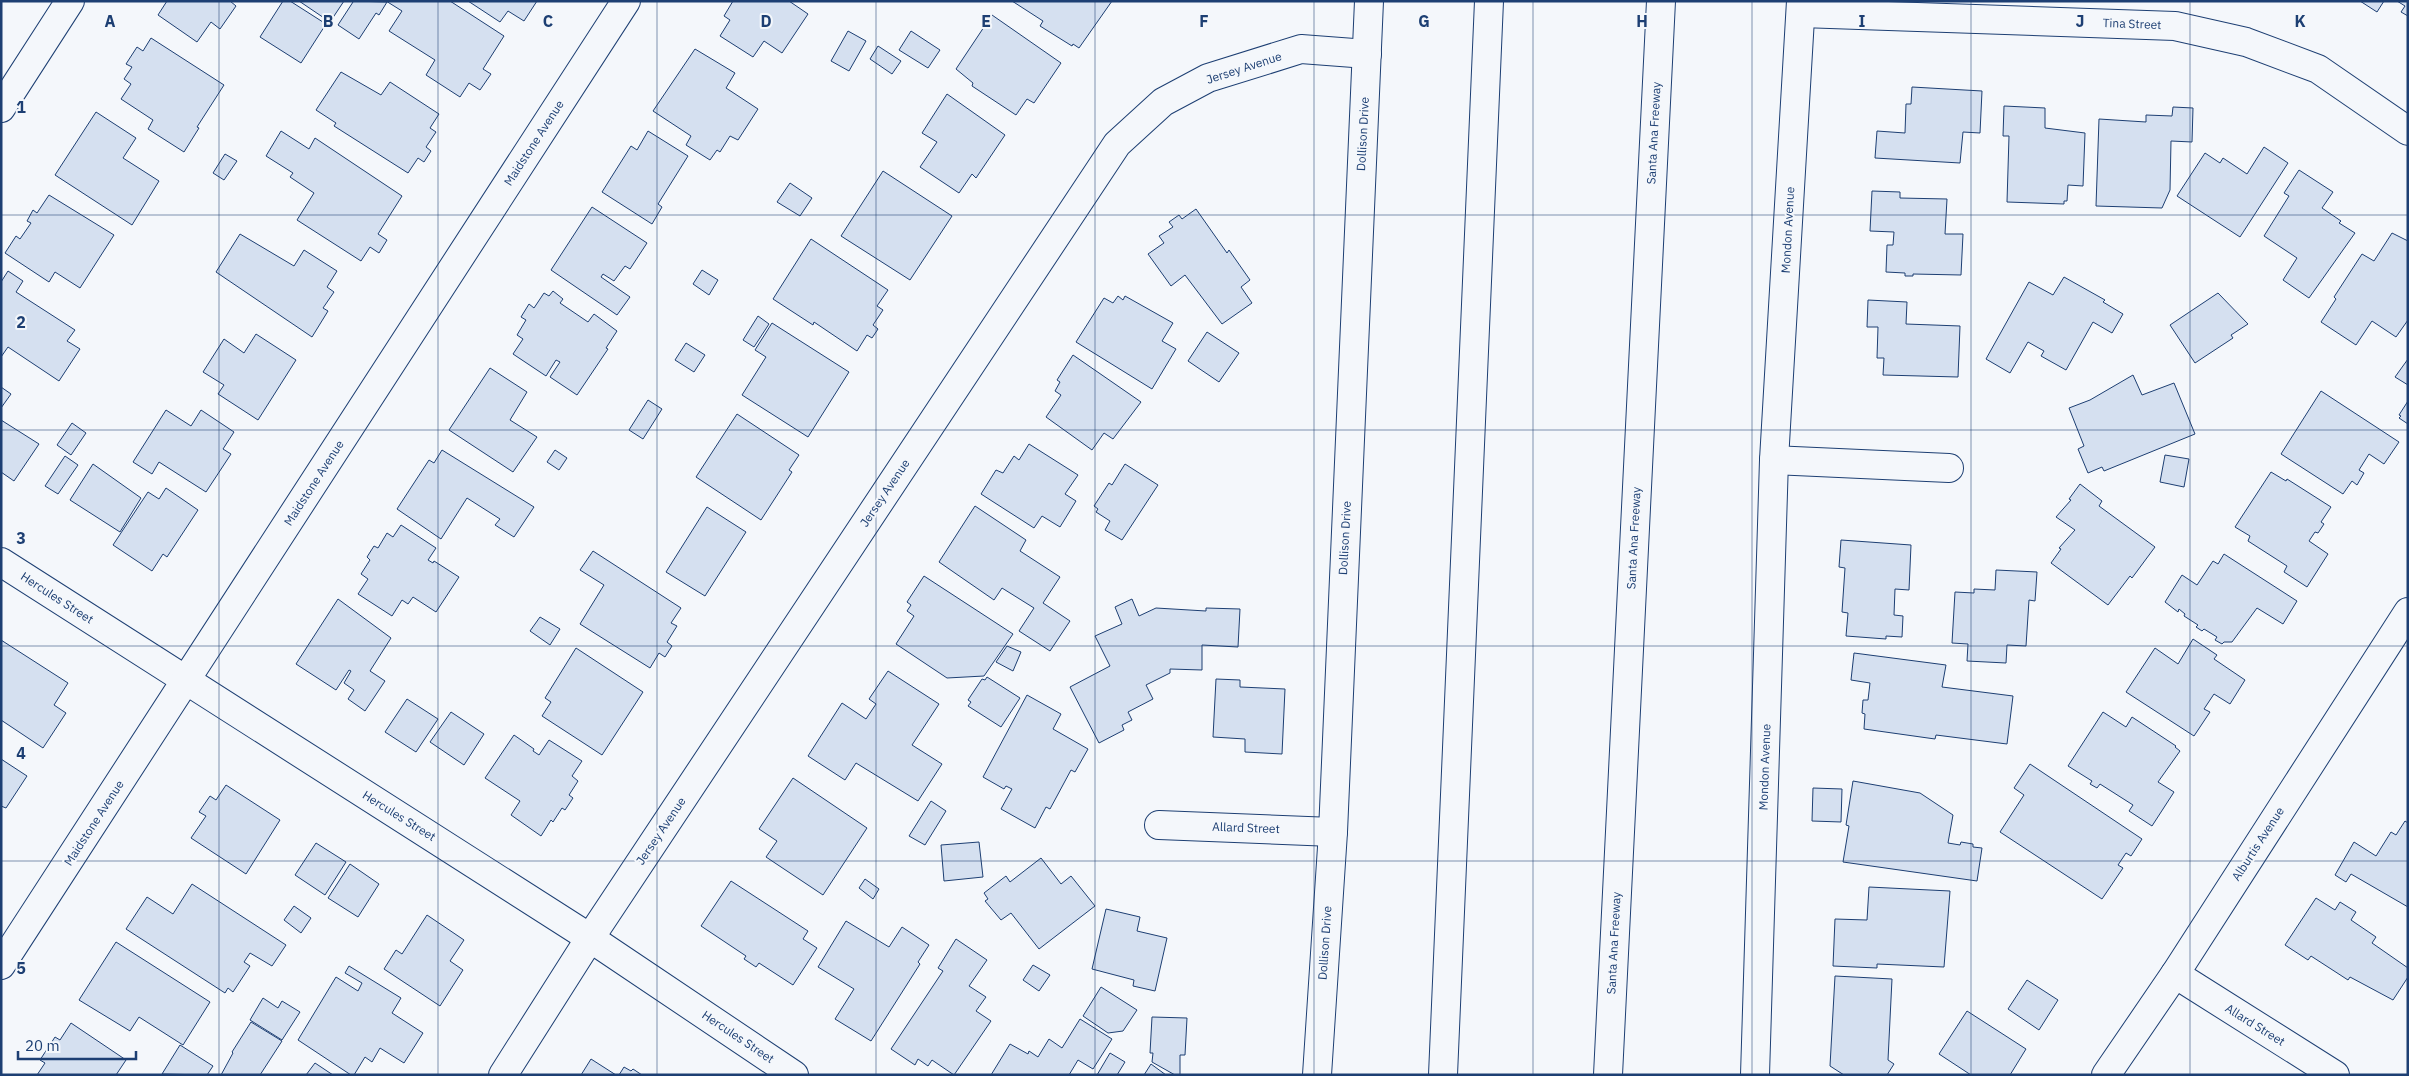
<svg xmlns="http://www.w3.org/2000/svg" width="2409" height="1076" font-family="'IBM Plex Sans',sans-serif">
<rect width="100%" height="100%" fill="#f4f7fb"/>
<g fill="#d5e0f0" stroke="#1d3f73">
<path d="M167,1H230L236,6L220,29L211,22L197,42L158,15Z"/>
<path d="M283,1H290L326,24L301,63L260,37Z"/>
<path d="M299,1H344L330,22Z"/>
<path d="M351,1L387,2L379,15L376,13L359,39L338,25L353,2Z"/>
<path d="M386,1H450L504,36L483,69L491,74L480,90L469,83L460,97L426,75L435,60L389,31L402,11Z"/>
<path d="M468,1H537L524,21L508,11L500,22Z"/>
<path d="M733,1H789L808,14L782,53L764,41L753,57L720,36L730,20L724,16Z"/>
<path d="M1012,1H1112L1079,48L1073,44L1072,46L1040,26L1043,21Z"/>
<path d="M2360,1H2384L2377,12Z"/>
<path d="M2397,1H2408V16L2401,12L2405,6Z"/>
<path d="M992,15L1061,63L1034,103L1027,99L1016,115L972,86L973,83L956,69Z"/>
<path d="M848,31L866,41L849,71L831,61Z"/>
<path d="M911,31L940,50L928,68L899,50Z"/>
<path d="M151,38L224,85L197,127L199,128L184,152L148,129L153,120L121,99L131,84L124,79L132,67L126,64L137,47L143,51Z"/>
<path d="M878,46L901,61L892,74L870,59Z"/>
<path d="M695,49L735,73L726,88L758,109L738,140L730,136L720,152L717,150L710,160L686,145L691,136L653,111Z"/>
<path d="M341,72L381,95L390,82L439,114L430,128L436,132L426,147L431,151L424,162L418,158L408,173L334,126L336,123L316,110Z"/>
<path d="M1912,87L1982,91L1980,133L1963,132L1960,163L1875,158L1877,131L1905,133L1906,104H1911Z"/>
<path d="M947,94L1005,135L976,178L972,174L959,193L920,167L937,142L922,133Z"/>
<path d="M2004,106L2045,108V128L2085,133L2083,186L2068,185L2067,201H2064V204L2007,202L2009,136H2003Z"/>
<path d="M2173,107L2193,108L2192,142L2171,141L2170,190L2162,208L2096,206L2099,119L2146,122V115L2172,116Z"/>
<path d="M96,112L136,138L123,158L159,181L132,225L55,175Z"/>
<path d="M281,131L309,149L315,138L402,196L378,234L387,240L379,253L370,247L361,261L297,220L314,193L290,177L293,173L266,156Z"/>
<path d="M648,131L688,156L658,204L662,207L652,224L602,192L631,146L637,150Z"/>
<path d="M2264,147L2288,163L2240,237L2177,196L2205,153L2220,163L2223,158L2247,174Z"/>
<path d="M225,154L237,161L224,180L213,173Z"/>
<path d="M2299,170L2333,192L2322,208L2341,221L2339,223L2355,233L2309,298L2283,280L2297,258L2264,236L2289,196L2284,193Z"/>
<path d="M883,171L952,216L910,280L841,236Z"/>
<path d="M790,183L812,198L800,216L777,202Z"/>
<path d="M1872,191L1900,192V198L1947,199L1945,234H1963L1961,275L1913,274V276H1905V273L1886,272L1887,245H1893L1894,232L1870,231Z"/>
<path d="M49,195L114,235L80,288L55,272L49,282L5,253L16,236L20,239L31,223L27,221L33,210L37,213Z"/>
<path d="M592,207L647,243L630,269L625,266L614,281L603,274L601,277L630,297L617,315L551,270Z"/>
<path d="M1196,209L1227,253L1229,250L1250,280L1241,287L1252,303L1222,324L1185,275L1171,286L1148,254L1164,243L1159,236L1173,227L1169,222L1179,215L1182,219Z"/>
<path d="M2392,233L2408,241V320L2396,337L2372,321L2356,345L2321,322L2336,299L2334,297L2362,254L2374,261Z"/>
<path d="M240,234L294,266L304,250L337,271L327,287L334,292L323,308L328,311L312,337L216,272Z"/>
<path d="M811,239L888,290L877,306L883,310L873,325L878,329L872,338L867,335L857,351L814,322L813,325L773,299Z"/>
<path d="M702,270L718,280L709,295L693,284Z"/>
<path d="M8,271L23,281L16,292L75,330L67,341L80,349L59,381L8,347L1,357V282Z"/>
<path d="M2064,277L2105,300L2103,302L2123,314L2112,333L2093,322L2066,370L2041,356L2044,351L2028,342L2010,373L1986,359L2029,282L2053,295Z"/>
<path d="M553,291L563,299L560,303L588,322L594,314L617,331L606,348L608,349L577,395L550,377L560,362L556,360L546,376L513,354L523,339L517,335L526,320L521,317L529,304L534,308L544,293L549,296Z"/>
<path d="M2218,293L2248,324L2231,335L2233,338L2195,363L2170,325Z"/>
<path d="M1118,296L1123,300L1125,296L1173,323L1162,341L1176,349L1152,389L1076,342L1104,298L1113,303Z"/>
<path d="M1868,300L1907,302L1906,324L1960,326L1958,377L1883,375L1884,358H1877L1878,327H1867Z"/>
<path d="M758,316L769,324L754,347L743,340Z"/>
<path d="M772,323L849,372L808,437L742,395L766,357L755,350Z"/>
<path d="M1207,332L1239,353L1219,382L1188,361Z"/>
<path d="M256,334L296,360L258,420L218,394L224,385L203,372L224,339L244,353Z"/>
<path d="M686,343L705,355L694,372L675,360Z"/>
<path d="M1073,355L1141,402L1113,439L1104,433L1092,450L1046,417L1061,395L1055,391L1060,382L1057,380Z"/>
<path d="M2408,359V385L2395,377Z"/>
<path d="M490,368L527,392L510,420L537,437L513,472L449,430Z"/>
<path d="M2133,375L2142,395L2174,383L2195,434L2104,471L2102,467L2088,473L2078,449L2084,446L2069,408L2090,400Z"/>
<path d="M1,387L11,394L1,408Z"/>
<path d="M2321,391L2399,442L2384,464L2369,454L2359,470L2364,473L2357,485L2352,481L2343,494L2281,454Z"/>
<path d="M648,400L662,409L643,439L629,430Z"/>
<path d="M2408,401V424L2399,418L2401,416L2399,415Z"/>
<path d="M166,410L191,426L201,410L234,432L223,449L231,454L206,492L159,462L152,474L133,462Z"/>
<path d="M737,414L799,455L789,470L792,472L761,520L696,477Z"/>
<path d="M1,420L39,444L14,481L1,472Z"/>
<path d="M72,423L86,433L71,455L57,445Z"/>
<path d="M1029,444L1078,475L1065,494L1076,501L1060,527L1042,516L1034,528L981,494L996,470L1003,473L1014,456L1019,460Z"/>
<path d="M442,450L534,507L514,537L495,525L500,519L467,498L441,539L397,509L429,460L434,463Z"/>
<path d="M555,450L567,458L559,470L547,462Z"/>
<path d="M2165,455L2189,459L2184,487L2160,482Z"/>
<path d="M65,456L78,465L58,494L45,486Z"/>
<path d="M93,464L141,498L120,532L70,500Z"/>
<path d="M1125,464L1158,485L1122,540L1105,530L1110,521L1096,512L1098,509L1094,506L1109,483L1112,485Z"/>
<path d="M2271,472L2286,481L2287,479L2331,507L2321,522L2324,524L2318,533L2315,532L2309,541L2328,554L2307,587L2284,572L2287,566L2248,541L2250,536L2235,527Z"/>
<path d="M2080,484L2102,501L2099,506L2155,547L2132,578L2130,576L2108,605L2051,563L2061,549L2059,548L2075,530L2056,517L2071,500L2069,499Z"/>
<path d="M166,488L198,510L167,557L163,554L152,571L113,545L148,492L159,499Z"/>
<path d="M975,506L1026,540L1020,551L1060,577L1043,603L1070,621L1050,651L1019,631L1034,608L1002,588L994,600L939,562Z"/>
<path d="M707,507L746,532L705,596L666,572Z"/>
<path d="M401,525L436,548L428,560L433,563L434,561L459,577L436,612L413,597L408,604L402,600L392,616L358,594L368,579L361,574L370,560L367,557L374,546L378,548L387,533L393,537Z"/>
<path d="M1841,540L1911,545L1909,590L1895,589L1894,615L1903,616L1902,637L1886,636V639L1846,636L1848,613L1842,612L1845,568L1839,567Z"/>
<path d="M593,551L681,608L671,623L677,626L667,642L672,646L665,657L659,653L650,668L580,624L604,585L580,570Z"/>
<path d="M2224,554L2297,601L2283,624L2257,608L2232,642H2224L2222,644L2215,640L2217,637L2204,629L2202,631L2196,627L2198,625L2184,616L2185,614L2179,609L2178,612L2165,602L2182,575L2197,585L2213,561L2218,564Z"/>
<path d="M1996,570L2037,572L2035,601L2029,600L2026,646L2007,645L2006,663L1967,661L1968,644L1952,643L1955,592L1974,593V589L1995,590Z"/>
<path d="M924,576L1013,634L984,676L947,678L896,644L914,616L907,611L911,605L907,602Z"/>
<path d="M338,599L391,638L370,671L385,681L365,711L348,699L354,690L344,683L351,671L349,670L336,690L296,664Z"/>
<path d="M1132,599L1139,616L1156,608L1206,611V608L1240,609L1238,647L1202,645V670L1170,669V673L1146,685L1153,699L1128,712L1132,720L1122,725L1124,730L1099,743L1070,687L1110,666L1095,636L1122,624L1115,607Z"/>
<path d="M540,617L560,629L550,645L530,631Z"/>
<path d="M2193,639L2217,655L2214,659L2245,680L2230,704L2214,694L2204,709L2210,712L2194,736L2126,692L2155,648L2178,664Z"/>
<path d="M1,640L68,683L54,705L66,713L43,748L1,720Z"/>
<path d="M1007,646L1021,652L1013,671L996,662Z"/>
<path d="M576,648L643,692L602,755L542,716L551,702L545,698Z"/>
<path d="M1854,653L1946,665L1942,687L2013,696L2007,744L1936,735L1935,739L1864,729L1865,714L1862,713L1863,700H1868L1870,683L1851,680Z"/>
<path d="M888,671L939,704L912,745L942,764L918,801L856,763L845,780L808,756L842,703L866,719L876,704L869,699Z"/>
<path d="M987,677L1020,698L1001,727L968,706L971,702L968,700L982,679L985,680Z"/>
<path d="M1216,679L1240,680V687L1285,689L1282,754L1245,752V739L1213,737Z"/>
<path d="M1027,695L1061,714L1053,729L1088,749L1075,772L1071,770L1050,809L1046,807L1035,828L1001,809L1012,789L1006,786L1004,789L983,777Z"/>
<path d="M407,699L438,719L416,752L385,732Z"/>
<path d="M451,712L484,734L464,765L430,742Z"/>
<path d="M2103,712L2126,727L2132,717L2176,746L2175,747L2180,751L2158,782L2174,792L2152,826L2129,811L2133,805L2100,784L2097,788L2090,784L2092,781L2068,766Z"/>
<path d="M514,735L534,749L533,751L539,755L549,740L582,761L572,776L578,781L569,795L573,798L565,810L562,808L553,822L551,820L541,836L511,815L520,801L485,778Z"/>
<path d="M1,759L27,776L6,808L1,806Z"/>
<path d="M2030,764L2142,839L2131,856L2126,853L2118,865L2123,868L2102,899L2000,832L2024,795L2014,788Z"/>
<path d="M793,778L867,828L823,895L766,857L777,841L759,829Z"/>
<path d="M1853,781L1920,793L1953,815L1948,843L1960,845L1961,842L1973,844V847L1982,848L1977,881L1843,862L1849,826L1846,825Z"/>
<path d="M226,785L280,820L246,874L191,838L206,816L199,812L210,796L216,800Z"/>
<path d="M1813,788L1842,789L1841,822L1812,821Z"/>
<path d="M931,801L946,811L925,845L909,836Z"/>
<path d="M2405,821L2408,823V907L2351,874L2346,882L2335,875L2354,842L2376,856L2391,832L2396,835Z"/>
<path d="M979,842L983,877L944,881L941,845Z"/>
<path d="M316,843L346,862L325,895L295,875Z"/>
<path d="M1041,858L1061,884L1071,876L1095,906L1039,949L1011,913L1001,920L985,901L988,899L984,893L1006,876L1010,882Z"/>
<path d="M350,864L379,884L358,917L328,898Z"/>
<path d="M865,879L879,889L873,899L859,888Z"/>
<path d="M731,881L808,931L803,939L817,948L793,985L759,963L756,967L744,959L746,956L701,926Z"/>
<path d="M192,884L286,945L272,966L250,953L244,962L250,966L233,992L228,988L225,993L126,929L147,897L173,914Z"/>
<path d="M1869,887L1950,891L1944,967L1877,964V968L1833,966L1835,919L1867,920Z"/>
<path d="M2316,898L2335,910L2340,902L2356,912L2351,920L2376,937L2372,943L2408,968V977L2393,1000L2350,977L2348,980L2311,956L2308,960L2285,945Z"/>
<path d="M294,906L311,918L301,933L284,920Z"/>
<path d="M1106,909L1140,917L1137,931L1167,938L1155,991L1133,986L1134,980L1092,969Z"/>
<path d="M427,915L464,940L450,961L463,970L440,1006L384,969L396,950L402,954Z"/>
<path d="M846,921L889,947L902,927L929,945L918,962L920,964L871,1041L835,1019L854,989L818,967Z"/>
<path d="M956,939L987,960L969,986L986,997L976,1011L991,1021L954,1075L932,1060L928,1066L918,1059L915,1065L891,1049L943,971L938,968Z"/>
<path d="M116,942L210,1002L183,1045L139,1017L130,1031L79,1000Z"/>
<path d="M1033,965L1050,975L1039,991L1023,980Z"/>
<path d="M349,966L401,998L392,1013L423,1033L404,1063L380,1048L372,1062L365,1057L354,1075H351L298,1040L336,977L358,991L362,983L345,973Z"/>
<path d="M1835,976L1892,979L1888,1060L1894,1064L1887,1075H1844L1830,1066Z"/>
<path d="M2027,980L2058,1000L2039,1030L2008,1009Z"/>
<path d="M1101,987L1137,1010L1123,1031L1108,1033L1083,1016Z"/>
<path d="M263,998L278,1008L282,1001L300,1012L282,1040L250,1020Z"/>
<path d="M1967,1011L2026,1049L2010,1075H1971L1939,1054Z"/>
<path d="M1152,1017L1187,1018L1185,1055H1180V1075H1175L1152,1062L1153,1053H1150Z"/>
<path d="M1080,1019L1112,1039L1093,1069L1078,1060L1069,1075H991L1010,1044L1028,1054L1029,1051L1038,1057L1049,1039L1062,1048Z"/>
<path d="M251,1022L282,1041L260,1075H221L233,1053L232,1052Z"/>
<path d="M71,1023L126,1060L116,1075H37L45,1063L40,1060L55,1037L60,1040Z"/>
<path d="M180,1045L213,1066L207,1075L162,1074Z"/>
<path d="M1110,1053L1125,1062L1117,1075H1097Z"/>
<path d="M591,1059L616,1075H581Z"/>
<path d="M315,1063L333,1075H306Z"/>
<path d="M1151,1064L1166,1075H1144Z"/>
<path d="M624,1067L631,1071L633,1069L642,1075H619Z"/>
</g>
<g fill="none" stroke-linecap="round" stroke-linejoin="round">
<defs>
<g id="minor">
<path d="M1801,13L2175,26L2246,42L2318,69L2408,131"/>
<path d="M1,108L70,1"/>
<path d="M1774,460L1949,468"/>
<path d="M1,562L590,938L794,1075"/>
<path d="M1159,825L1333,832"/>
<path d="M1,965L626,1"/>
<path d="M2175,974L2335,1075"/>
<path d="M503,1075L590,938L1117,144L1163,102L1208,78L1301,49L1367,54"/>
<path d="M1317,1075L1333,832L1369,1"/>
<path d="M1755,1075L1774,460L1801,1"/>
<path d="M2106,1075L2175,974L2408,612"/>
</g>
<g id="motorway">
<path d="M1443,1075L1489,1"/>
<path d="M1608,1075L1661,1"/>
</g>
</defs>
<use href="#minor" stroke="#1d3f73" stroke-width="30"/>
<use href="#motorway" stroke="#1d3f73" stroke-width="30"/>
<use href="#minor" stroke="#f4f7fb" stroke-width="28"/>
<use href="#motorway" stroke="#f4f7fb" stroke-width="28"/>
</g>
<path fill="none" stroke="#1d3f73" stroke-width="1" stroke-opacity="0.55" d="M219,1V1075M438,1V1075M657,1V1075M876,1V1075M1095,1V1075M1314,1V1075M1533,1V1075M1752,1V1075M1971,1V1075M2190,1V1075M1,215H2408M1,430H2408M1,646H2408M1,861H2408"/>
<g text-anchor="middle" stroke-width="4" stroke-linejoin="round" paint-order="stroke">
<g font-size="12" fill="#1d3f73" stroke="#f4f7fb">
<text transform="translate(2132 24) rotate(2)" y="4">Tina Street</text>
<text transform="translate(1244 68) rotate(-18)" y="4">Jersey Avenue</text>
<text transform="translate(1654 133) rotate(-87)" y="4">Santa Ana Freeway</text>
<text transform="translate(1363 134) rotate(-87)" y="4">Dollison Drive</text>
<text transform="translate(534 143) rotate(-57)" y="4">Maidstone Avenue</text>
<text transform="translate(1788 230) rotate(-87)" y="4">Mondon Avenue</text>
<text transform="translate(314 483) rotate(-57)" y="4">Maidstone Avenue</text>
<text transform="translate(885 493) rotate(-56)" y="4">Jersey Avenue</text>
<text transform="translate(1345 538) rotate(-87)" y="4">Dollison Drive</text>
<text transform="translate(1634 538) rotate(-87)" y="4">Santa Ana Freeway</text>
<text transform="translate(57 598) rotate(33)" y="4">Hercules Street</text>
<text transform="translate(1765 767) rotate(-88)" y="4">Mondon Avenue</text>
<text transform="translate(399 816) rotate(32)" y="4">Hercules Street</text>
<text transform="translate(94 823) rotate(-57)" y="4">Maidstone Avenue</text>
<text transform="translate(1246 828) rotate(2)" y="4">Allard Street</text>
<text transform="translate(661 831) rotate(-56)" y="4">Jersey Avenue</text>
<text transform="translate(2258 844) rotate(-57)" y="4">Alburtis Avenue</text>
<text transform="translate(1325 943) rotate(-86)" y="4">Dollison Drive</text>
<text transform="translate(1614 943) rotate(-87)" y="4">Santa Ana Freeway</text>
<text transform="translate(2255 1025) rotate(32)" y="4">Allard Street</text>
<text transform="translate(738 1037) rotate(34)" y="4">Hercules Street</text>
</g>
</g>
<g font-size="16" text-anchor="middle" font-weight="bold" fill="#1d3f73" stroke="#f4f7fb" stroke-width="4" stroke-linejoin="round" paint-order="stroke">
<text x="110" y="27">A</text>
<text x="328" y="27">B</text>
<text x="548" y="27">C</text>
<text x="766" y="27">D</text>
<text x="986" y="27">E</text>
<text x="1204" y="27">F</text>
<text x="1424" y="27">G</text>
<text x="1642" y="27">H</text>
<text x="1862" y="27">I</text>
<text x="2080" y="27">J</text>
<text x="2300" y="27">K</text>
<text x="21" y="113">1</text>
<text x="21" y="328">2</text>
<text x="21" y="544">3</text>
<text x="21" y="759">4</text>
<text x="21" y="974">5</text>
</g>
<rect width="2409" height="1076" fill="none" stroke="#1d3f73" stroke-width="5"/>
<path d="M18 1051v8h118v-8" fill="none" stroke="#1d3f73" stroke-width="2.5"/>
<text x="25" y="1051" font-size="15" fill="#1d3f73" stroke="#f4f7fb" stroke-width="4" paint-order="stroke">20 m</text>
</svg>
